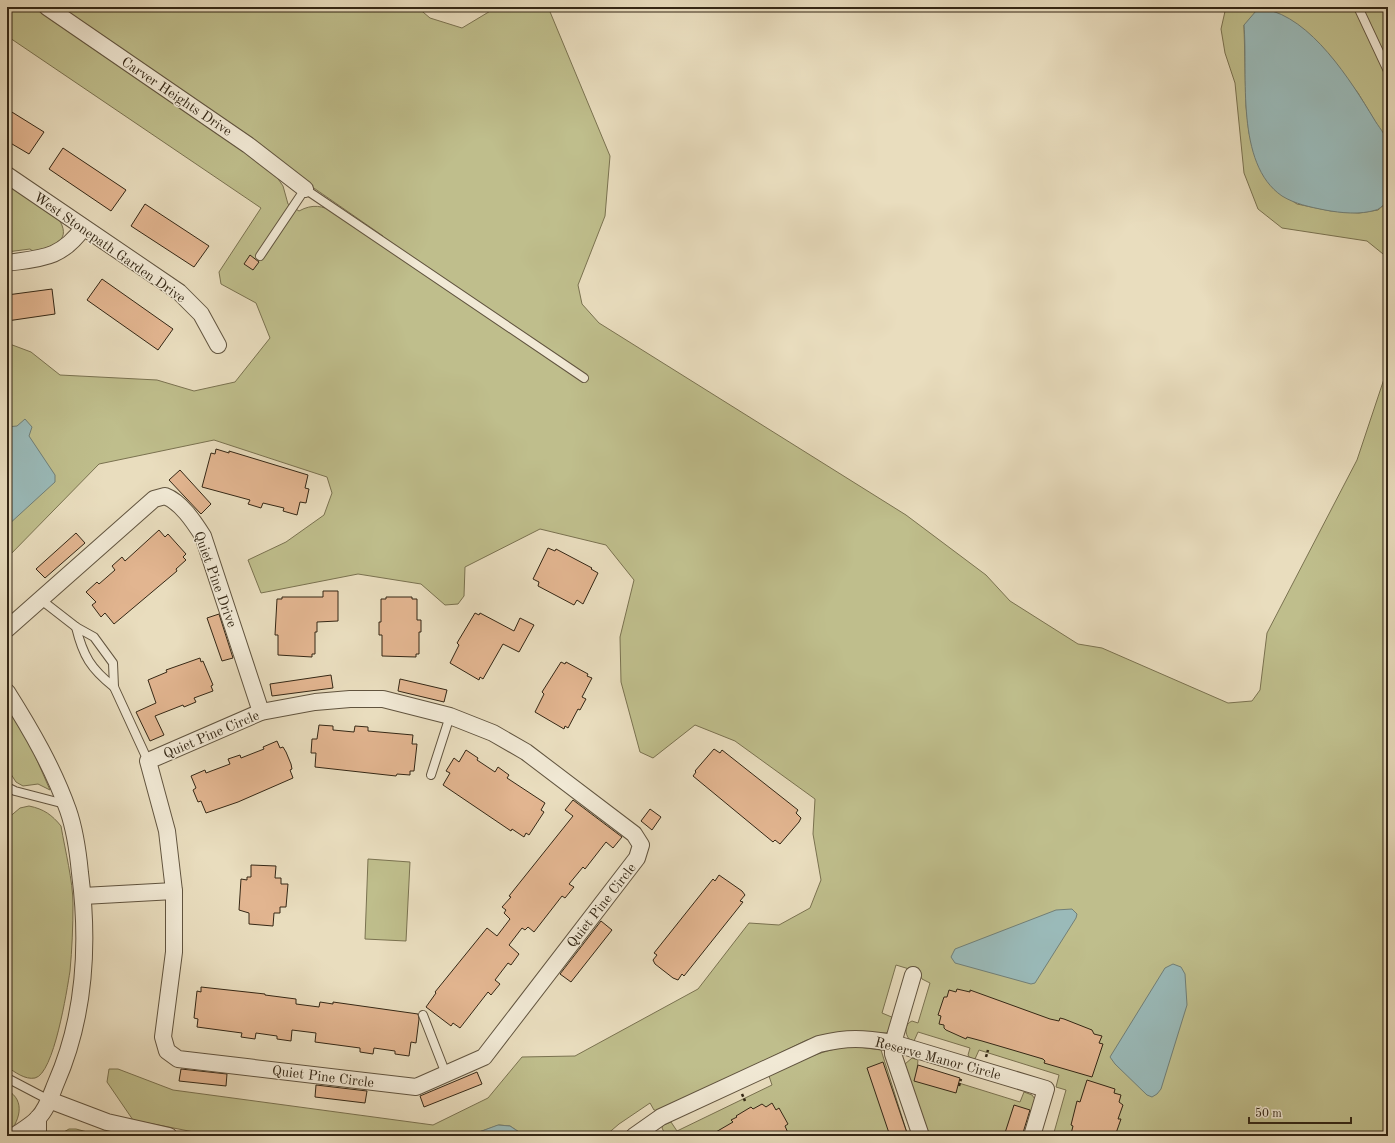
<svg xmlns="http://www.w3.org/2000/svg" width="1395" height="1143" font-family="'Old Standard TT',serif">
<rect width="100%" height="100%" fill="#e9ddbe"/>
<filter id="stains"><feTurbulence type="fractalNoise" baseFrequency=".005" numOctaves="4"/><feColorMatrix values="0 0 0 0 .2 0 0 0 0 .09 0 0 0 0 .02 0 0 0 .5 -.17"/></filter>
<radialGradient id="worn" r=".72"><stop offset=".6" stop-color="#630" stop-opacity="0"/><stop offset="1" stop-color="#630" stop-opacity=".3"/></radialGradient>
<g fill="#bfbe8c" stroke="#7a7250">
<path d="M7,7H33L272,170L283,186L288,204L299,211C326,196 341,221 364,231C370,234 377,234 383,236L53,7H417L430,18L462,28L497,7H548L610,156L605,216L578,285L582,304L599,323L906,515L986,575L1010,601L1078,644L1102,648L1228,703L1252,701L1260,690L1267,633L1357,460L1388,367V1136H1053L1066,1090L1056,1087L1059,1075L979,1050L975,1059L970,1058L968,1055L970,1048L918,1032L914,1041L909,1039C905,1034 904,1024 912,1021L918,1023L930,983L922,979L919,972L896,965L882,1013L894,1018L890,1030L886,1033L841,1032L807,1040L659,1111L654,1110L650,1103L619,1124L605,1136H525L510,1126L499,1125L468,1136H214L133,1120L107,1082L109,1069H118L173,1090L433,1125L488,1098L522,1057L575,1056L698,989L749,923L779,925L810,908L821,880L813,834L815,799L735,741L695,725L653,758L640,752L621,682L620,637L634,580L606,545L540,529L465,567L464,596L458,604L445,605L421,584L358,574L261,593L248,560L286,542L324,515L332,493L327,477L214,440L99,464L7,558V343L31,352L60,375L157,380L194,391L235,382L270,338L256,303L221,284L219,272L261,208L7,36Z"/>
<path d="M1226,7H1388V143L1358,93L1322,47L1244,25L1246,106L1249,133L1264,176L1273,188L1297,204L1331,211L1359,213L1378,210L1388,201V258L1367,241L1282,228L1258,209L1244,173L1235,83L1225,53L1221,29Z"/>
<path d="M7,184L60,221C72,243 50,246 34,252L30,249L7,252Z"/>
<path d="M7,707L33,751L50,790L38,784L23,786L16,782L7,768Z"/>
<path d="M29,806C44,809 52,815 61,826C65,850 73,881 73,904C73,926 72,950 70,971C67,990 54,1074 35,1078C25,1080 15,1072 7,1067V819L20,808Z"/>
<path d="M368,859L410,862L406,941L365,939Z"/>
<path d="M851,1046L881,1050L908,1136H666L662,1128L663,1125L671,1122L677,1131L772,1085L769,1076C796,1062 821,1050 851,1046Z"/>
<path d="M912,1058L918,1060L917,1070L1020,1102L1024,1092L1032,1095L1035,1099L1031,1111H1029L1021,1136H927L905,1064Z"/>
<path d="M7,1090C27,1101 19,1122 7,1136Z"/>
<path d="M69,1129H76L102,1136H57Z"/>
</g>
<g fill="#9abab9" stroke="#717f77">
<path d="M1264,9C1311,17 1351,81 1374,119C1378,126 1386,135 1388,143C1391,154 1388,188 1388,201C1384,204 1380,209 1376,210C1360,215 1341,213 1325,210C1310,207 1295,204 1282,196C1235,164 1248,75 1244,25L1256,11Z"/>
<path d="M25,419L32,427L29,436L55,475V482L7,526V427L17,426Z"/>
<path d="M1072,909L1077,914L1076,918L1035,983L1031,984L955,963L951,957L955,949L1056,910Z"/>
<path d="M1173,964L1181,967L1185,974L1187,1005L1161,1089L1157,1094L1152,1097L1147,1095L1115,1064L1110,1057L1165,968Z"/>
<path d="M498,1125L510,1126L525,1136H468Z"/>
</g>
<g fill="#e2b590" stroke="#342715">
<path d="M7,109L44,132L29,154L7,141Z"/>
<path d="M63,148L126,190L111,211L49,169Z"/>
<path d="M145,204L209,246L194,267L131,226Z"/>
<path d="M250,255L259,262L253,270L244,264Z"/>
<path d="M102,279L173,329L158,350L87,300Z"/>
<path d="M52,289L55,314L7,321V295Z"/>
<path d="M216,449L229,453V451L308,475L305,488L309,489L306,503L300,502L297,515L283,511L284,508L263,503L261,508L248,504L250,500L202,487L211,453L215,454Z"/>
<path d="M180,470L211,504L201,514L169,480Z"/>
<path d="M159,530L165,537L168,534L186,554L183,557L186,560L176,569L177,571L114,624L105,613L101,617L92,605L96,602L86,592L97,582L99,584L115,570L112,566L122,557L125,561Z"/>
<path d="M76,533L85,543L45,578L36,569Z"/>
<path d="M548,548L555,551L556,549L592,568L591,569L598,573L583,604L577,600L574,605L538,586L539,582L533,579Z"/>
<path d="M323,591H338V621L317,622V632H315V654H312V657L278,655V635H275L277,599H282V597H323Z"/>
<path d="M386,597H412V599H417V620H421V632H419V654H416V657L382,656V635H379V622H381V599H386Z"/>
<path d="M475,613L479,615L480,613L514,631L520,618L534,625L519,652L503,644L483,679L480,677L479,680L450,663L459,645L457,643Z"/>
<path d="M219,614L233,658L222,661L207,618Z"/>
<path d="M200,658L201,662L203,661L213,685L211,686L213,691L194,698L196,702L184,707L183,705L155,716L164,735L150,741L136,712L156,703L148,680L167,672L166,670Z"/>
<path d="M561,662L565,664L566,662L588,674L587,676L592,678L582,697L586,699L580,710L578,709L568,728L565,726L564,729L535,712L544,694L542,692Z"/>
<path d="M331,675L333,688L272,696L270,684Z"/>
<path d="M400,679L447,690L444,702L398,691Z"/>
<path d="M319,725L333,726V730L354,732L355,726L368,727V731L413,735L412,744H417L414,771H410V775L397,774L396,776L315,767L316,753H311L312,739H317Z"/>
<path d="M277,741L280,748L283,747L286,752L291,764L292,769L290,770L293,778L238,802L206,813L201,801L198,802L193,790L196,788L191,776L205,770L206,773L230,764L228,759L240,755L241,758L264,749L263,747Z"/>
<path d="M714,749L720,753L722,750L798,810L796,813L801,818L799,822L780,844L775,840L773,842L693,776L696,772L695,771Z"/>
<path d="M466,750L478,758L477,760L495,772L498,767L509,775L507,778L545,803L541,810L544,812L529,835L526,833L524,837L512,829L511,831L443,785L450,773L446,771L454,758L459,762Z"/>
<path d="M573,800L622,837L613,848L606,842L585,869L583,867L569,884L574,887L565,898L562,896L534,932L528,927L525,930L522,928L509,945L519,954L511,965L508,963L495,980L500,984L491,995L488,992L460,1028L453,1023L451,1026L426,1007L436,993L435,992L487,928L497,936L510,919L504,913L506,910L502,907L511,897L509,896L573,816L565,810Z"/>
<path d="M650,809L661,817L652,830L641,821Z"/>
<path d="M251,865L276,866L275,878H281V884H288L286,907H280V913H274L273,926L249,924V913L239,910L241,879L247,880V877H251Z"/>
<path d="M719,875L742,891L745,895L740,901L743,902L684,976L682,974L678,980L673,978L655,964L653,960L657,955L654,953L713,879L715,881Z"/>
<path d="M601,921L612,930L571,982L560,974Z"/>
<path d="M201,987L265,994V995L296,999V1004L319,1007L320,1002L333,1004V1002L418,1014L419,1019L416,1043L411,1042L409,1056L395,1054V1051L374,1048L373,1054L360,1052V1048L315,1042L316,1033L292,1030L291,1041L277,1039V1036L256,1033L255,1039L241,1037L242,1033L197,1027L198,1019L194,1018L197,991L201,992Z"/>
<path d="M957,989L970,992V990L1050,1019L1059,1021L1060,1018L1064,1019L1092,1030L1094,1034L1102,1036L1099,1043L1103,1044L1092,1077L1044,1063L1045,1061L1043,1059L982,1041L967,1037L966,1039L946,1030L944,1028V1025L939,1024L941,1016L938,1015L944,997H947L949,990L956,992Z"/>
<path d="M883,1062L908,1136H890L867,1068Z"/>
<path d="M918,1065L960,1078L956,1093L914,1081Z"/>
<path d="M181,1069L227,1074L226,1086L179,1081Z"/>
<path d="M477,1072L482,1084L424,1107L420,1096Z"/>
<path d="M1087,1080L1115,1089L1114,1093L1121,1095L1119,1102L1123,1105L1118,1119H1121L1115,1136H1076L1071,1134L1073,1126L1071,1125L1077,1101L1080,1102Z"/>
<path d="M316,1085L367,1091L365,1103L315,1097Z"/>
<path d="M772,1103L776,1110L779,1108L788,1124L785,1126L788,1133L783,1136H709L733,1122L731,1120L737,1117L736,1116L751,1107L753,1109L762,1104L766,1107Z"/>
<path d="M1014,1105L1030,1110L1022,1136H1004Z"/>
</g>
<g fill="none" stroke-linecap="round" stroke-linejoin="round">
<defs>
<g id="lane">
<path d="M1358,7L1388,71"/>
<path d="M260,256L305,189L584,378"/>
<path d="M40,599L76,627L94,637L113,663L114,687L148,761"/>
<path d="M76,627C83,656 91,669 114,687"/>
<path d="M431,775L450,716"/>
<path d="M7,787L15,791L65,804"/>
<path d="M423,1015L446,1074"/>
<path d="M7,1078L49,1100"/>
</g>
<g id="street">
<path d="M47,7L248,145L305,189"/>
<path d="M7,175L179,292L201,314L218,345"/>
<path d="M7,263C41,258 61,259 83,228"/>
<path d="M7,629L154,499L165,496C181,502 194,522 203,536L261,712"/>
<path d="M7,692C31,730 53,768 68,810C75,830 78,852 80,873C89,943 85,1017 56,1083C51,1095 47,1109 38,1118C32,1125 21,1131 14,1136"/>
<path d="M350,699H383L450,716L493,733L526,752L634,834L641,845L637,858L484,1057L416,1087L178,1059L167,1051L163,1037L174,952V891L167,831L148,761L261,712L315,702Z"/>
<path d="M83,896L174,891"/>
<path d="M913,975L893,1043V1054L921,1136"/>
<path d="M49,1100L107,1122L169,1136"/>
<path d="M38,1136V1118"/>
<path d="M634,1136L661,1117L819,1044C848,1037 863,1038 893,1043L1046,1089L1032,1136"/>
</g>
</defs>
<use href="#lane" stroke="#61543f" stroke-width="10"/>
<use href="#street" stroke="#61543f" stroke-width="18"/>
<g stroke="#342715" stroke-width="2.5" stroke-dasharray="3 2" stroke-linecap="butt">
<path d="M986,1057L988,1050"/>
<path d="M959,1086L961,1079"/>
<path d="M742,1094L745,1101"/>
</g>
<use href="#lane" stroke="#f1e9d5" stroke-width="8"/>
<use href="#street" stroke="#f1e9d5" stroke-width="16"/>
</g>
<g text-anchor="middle" stroke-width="3" stroke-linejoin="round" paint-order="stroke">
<g font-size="14" fill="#342715" stroke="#f1e9d5">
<text transform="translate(177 96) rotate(34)" y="5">Carver Heights Drive</text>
<text transform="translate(110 247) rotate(35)" y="5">West Stonepath Garden Drive</text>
<text transform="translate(216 579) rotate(70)" y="5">Quiet Pine Drive</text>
<text transform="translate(211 734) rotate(-23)" y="5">Quiet Pine Circle</text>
<text transform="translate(601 905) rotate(-52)" y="5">Quiet Pine Circle</text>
<text transform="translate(938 1058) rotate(15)" y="5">Reserve Manor Circle</text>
<text transform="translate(323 1076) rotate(7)" y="5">Quiet Pine Circle</text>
</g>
</g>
<rect width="1395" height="1143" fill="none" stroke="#e9ddbe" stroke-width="24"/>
<rect x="8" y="8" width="1379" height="1127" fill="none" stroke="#342715" stroke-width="2"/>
<rect x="12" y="12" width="1371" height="1119" fill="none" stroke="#342715"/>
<path d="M1249 1117v6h102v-6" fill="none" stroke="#342715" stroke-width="2"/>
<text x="1255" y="1117" font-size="12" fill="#342715" stroke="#f1e9d5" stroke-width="3" paint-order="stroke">50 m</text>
<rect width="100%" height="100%" filter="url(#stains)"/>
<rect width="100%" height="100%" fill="url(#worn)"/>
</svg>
